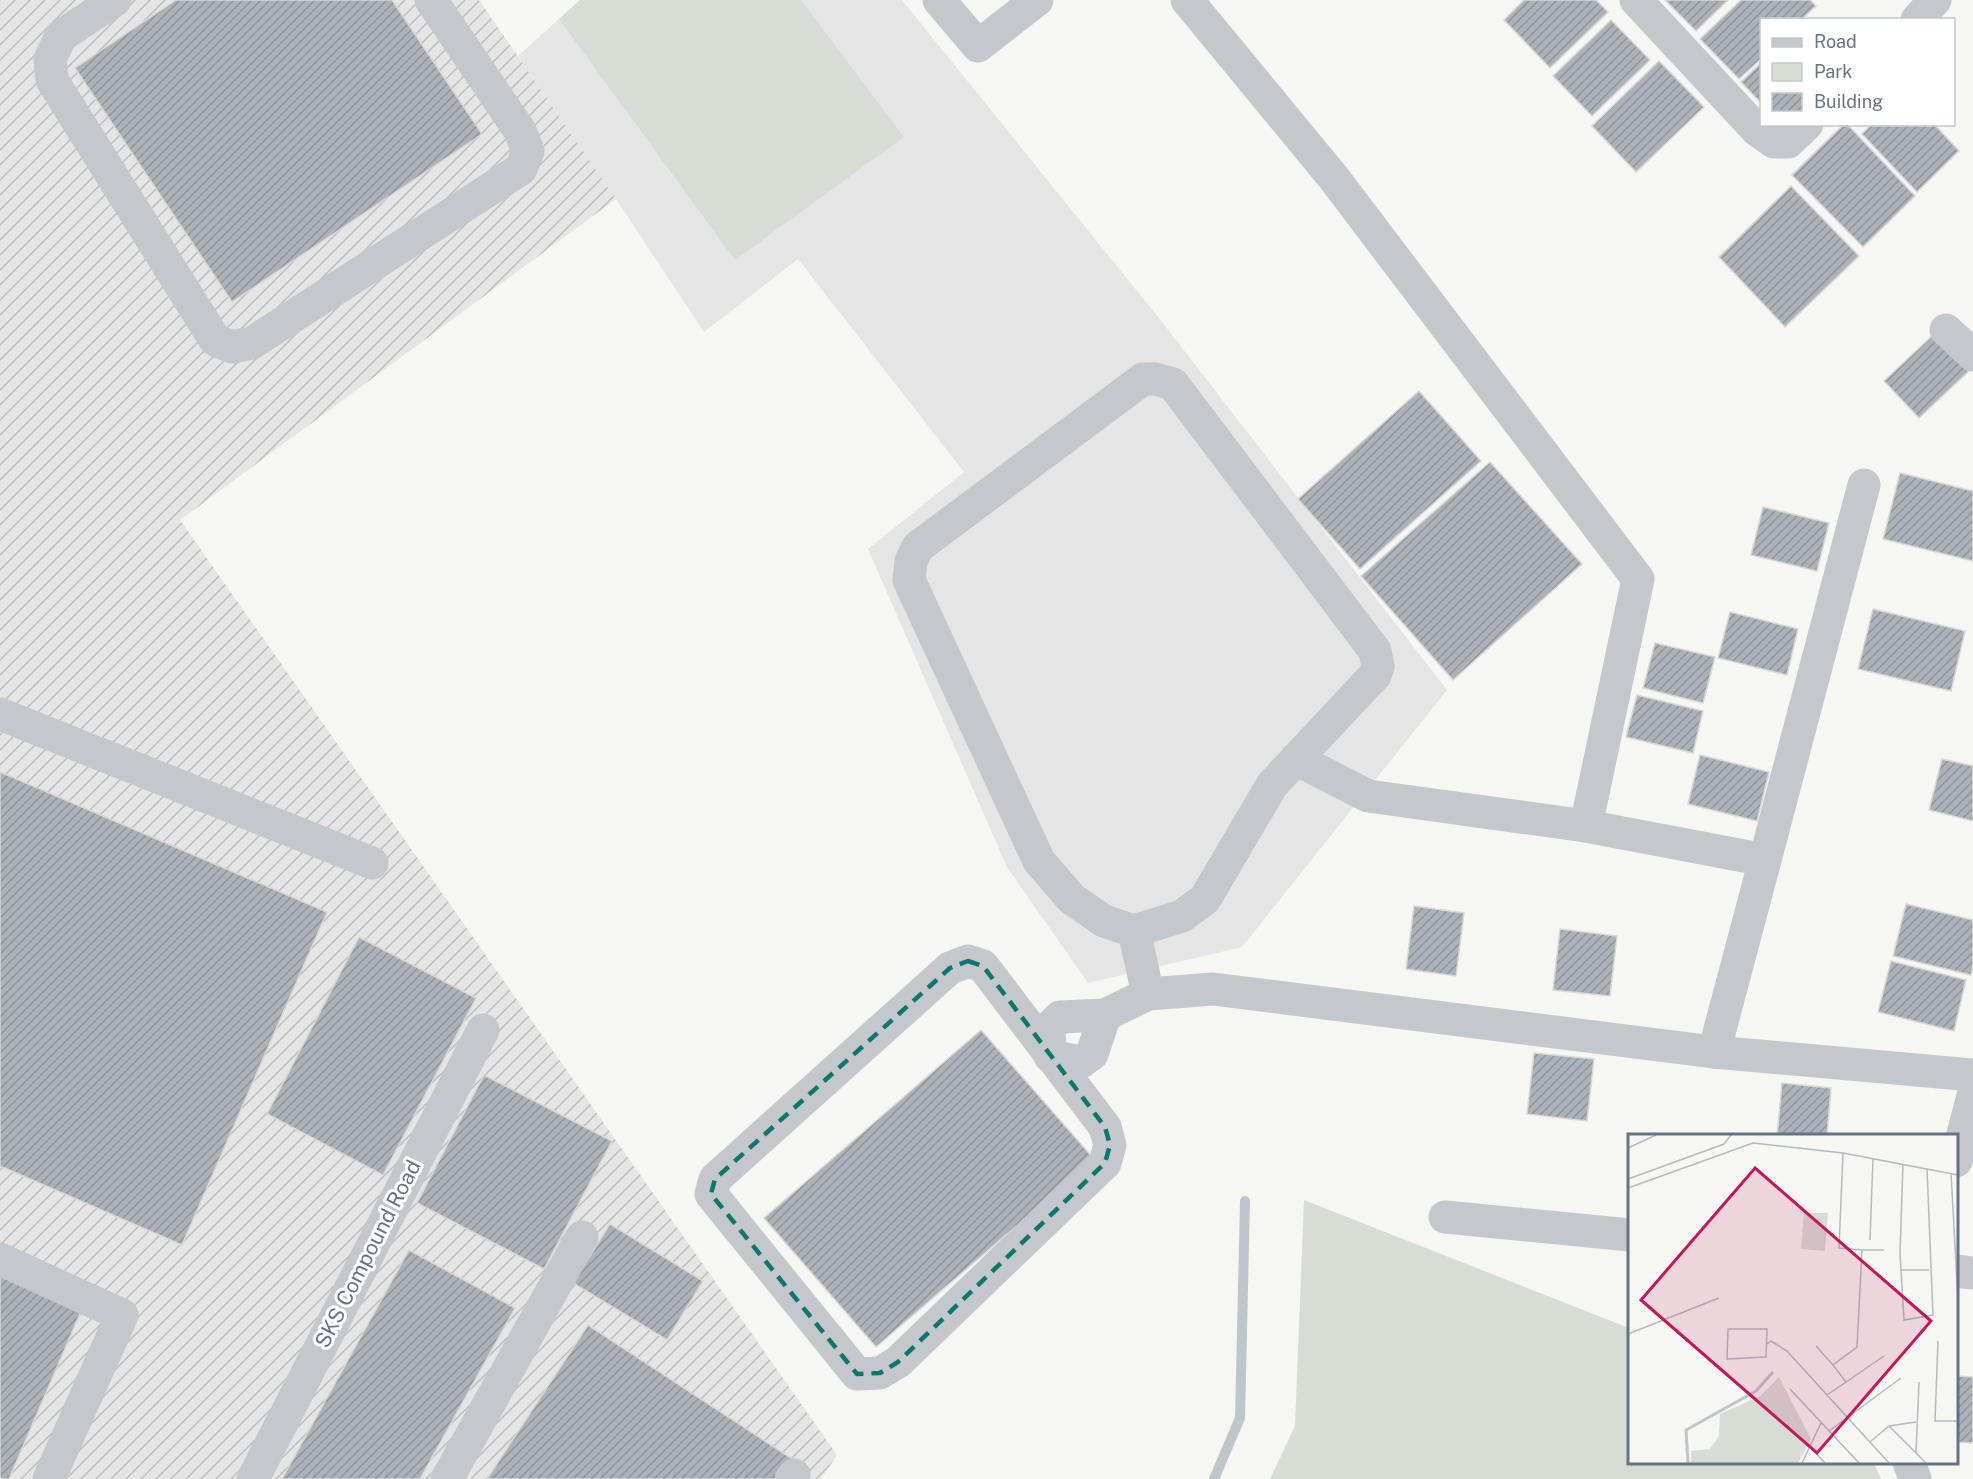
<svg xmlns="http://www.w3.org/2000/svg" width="1973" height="1479" font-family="'Public Sans',sans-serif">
<defs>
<pattern id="industrial-furrows" width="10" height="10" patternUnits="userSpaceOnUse" patternTransform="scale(1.5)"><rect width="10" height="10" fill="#e4e5e4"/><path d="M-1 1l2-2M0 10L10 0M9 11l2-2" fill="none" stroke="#bcbebe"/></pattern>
<pattern id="building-hatch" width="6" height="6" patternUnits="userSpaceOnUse" patternTransform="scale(1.5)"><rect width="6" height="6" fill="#abb2b8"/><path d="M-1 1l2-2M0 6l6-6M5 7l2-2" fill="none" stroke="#8f959b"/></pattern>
</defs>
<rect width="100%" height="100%" fill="#f6f6f3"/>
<path fill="#e4e5e4" d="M580,0H902L1162,322L1447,690L1242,947L1088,983L1007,867L868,549L964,472L798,259L704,332L616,199L518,56Z"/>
<path fill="url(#industrial-furrows)" d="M0,0H479L616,199L180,520L837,1455L821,1479H0Z"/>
<g fill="#d7ddd4">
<path d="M580,0H801L904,137L735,260L559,19Z"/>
<path d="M1304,1200L1629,1328L1630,1462L1874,1463L1881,1479H1270L1295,1426Z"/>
</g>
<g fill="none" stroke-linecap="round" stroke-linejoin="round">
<path stroke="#bcc6cb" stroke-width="10" d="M1214,1479L1240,1418L1245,1201"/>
</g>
<g fill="url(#building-hatch)" stroke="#d8d8d6" stroke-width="1.5">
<path d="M176,0H392L482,134L232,302L75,68Z"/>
<path d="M1524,0H1596L1608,12L1550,68L1504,20Z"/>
<path d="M1665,0H1728L1696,31Z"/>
<path d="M1741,0H1810L1816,6L1801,20H1762V58L1739,79L1700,39Z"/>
<path d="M1611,20L1650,60L1592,116L1553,76Z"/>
<path d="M1659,61L1704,107L1636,172L1592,126Z"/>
<path d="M1762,62V104L1741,82Z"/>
<path d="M1844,124H1847L1915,196L1863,247L1792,175Z"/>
<path d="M1872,124H1934L1959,151L1917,192L1862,134Z"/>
<path d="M1791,186L1859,256L1785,327L1719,257Z"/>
<path d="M1934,334L1969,371L1919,418L1884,381Z"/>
<path d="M1419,391L1481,461L1360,569L1298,499Z"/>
<path d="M1490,462L1582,564L1453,680L1361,576Z"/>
<path d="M1900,473L1973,491V561L1883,539Z"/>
<path d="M1763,507L1829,523L1817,571L1751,555Z"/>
<path d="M1873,609L1965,631L1951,691L1858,669Z"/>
<path d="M1730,612L1798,629L1787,675L1718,658Z"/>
<path d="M1655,643L1715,657L1703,703L1643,688Z"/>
<path d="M1637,695L1703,711L1693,753L1626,737Z"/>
<path d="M1700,755L1769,772L1757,821L1688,804Z"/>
<path d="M1942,759L1973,766V821L1929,810Z"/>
<path d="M0,772L327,912L182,1245L0,1166Z"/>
<path d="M1906,904L1973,920V965L1971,975L1893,956Z"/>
<path d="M1414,906L1464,913L1456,976L1406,969Z"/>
<path d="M1560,929L1617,936L1610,996L1553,990Z"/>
<path d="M359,937L476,998L383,1175L267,1114Z"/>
<path d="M1891,961L1966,980L1954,1031L1878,1012Z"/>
<path d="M981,1030L1094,1159L876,1347L764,1218Z"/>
<path d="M1534,1053L1594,1059L1587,1121L1527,1114Z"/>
<path d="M484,1075L612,1141L544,1269L417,1203Z"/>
<path d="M1782,1083L1831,1088L1827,1136H1777Z"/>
<path d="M610,1224L703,1281L667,1340L573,1283Z"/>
<path d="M409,1250L515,1308L420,1479H282Z"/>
<path d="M0,1274L82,1309L9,1479H0Z"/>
<path d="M588,1325L797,1462L785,1479H487Z"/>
<path d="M1956,1376L1973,1377V1443L1956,1442Z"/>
</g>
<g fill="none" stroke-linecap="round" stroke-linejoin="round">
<g stroke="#c4c7cb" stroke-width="33">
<path d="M115,0L61,36L50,59L52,80L215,340L232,347L252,343L521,169L528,151L520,131L431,0"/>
<path d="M939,0L978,46L1037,0"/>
<path d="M1187,0L1333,177L1638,579L1586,826L1765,860L1714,1052"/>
<path d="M1636,0L1757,130L1774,142H1788L1807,124"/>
<path d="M1917,20L1935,0"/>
<path d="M1946,330L1973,355"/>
<path d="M1143,379H1156L1173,384L1375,651L1378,667L1375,675L1272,785L1205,899L1182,916L1134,931L1104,921L1072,899L1039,861L909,580L911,561L918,547Z"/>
<path d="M0,714L372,863"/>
<path d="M1296,759L1368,796L1586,826"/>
<path d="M1765,860L1864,485"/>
<path d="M1134,931L1148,994"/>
<path d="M968,961L983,966L1105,1127L1110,1145L1105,1163L898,1362L880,1373L857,1374L711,1194L715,1179L950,968Z"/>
<path d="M1050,1056L1049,1028L1060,1017L1105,1015L1148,994L1213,989L1714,1052L1973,1075"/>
<path d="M1050,1056L1081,1062L1092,1054L1105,1015"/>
<path d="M1956,1161L1973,1096"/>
<path d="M1445,1217L1630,1235"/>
<path d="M0,1259L122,1315L49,1479"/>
<path d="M1956,1271L1973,1273"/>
<path d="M1909,1462L1915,1479"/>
<path d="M253,1479L483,1030"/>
<path d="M447,1479L582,1237"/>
<path d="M791,1479L794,1475"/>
</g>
</g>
<path fill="none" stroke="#0f766e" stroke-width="4.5" stroke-dasharray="12 8" stroke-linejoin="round" d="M968,961L983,966L1105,1127L1110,1145L1105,1163L898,1362L880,1373L857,1374L711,1194L715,1179L950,968Z"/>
<g text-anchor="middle" stroke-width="6" stroke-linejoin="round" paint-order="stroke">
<g font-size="21" fill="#657484" stroke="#fff">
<text transform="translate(368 1254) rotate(-63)" y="7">SKS Compound Road</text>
</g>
</g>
<g transform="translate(1628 1134)">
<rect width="330" height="330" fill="#f6f6f3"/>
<path d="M176,79H200L197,117L173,115ZM151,243L183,305L170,329H63V317L82,315L91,302L92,280L132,262Z" fill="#d7ddd4"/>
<path fill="none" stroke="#bcc6cb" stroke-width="3" d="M60,329L58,296L128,257L145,238"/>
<path fill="none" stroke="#b3bac0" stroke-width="1.5" d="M0,14L28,1M275,30L272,119L276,186L305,181L299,35M323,39L330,166M0,45L96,10L103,1M0,54L125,9L215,19L330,41M242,106L245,24M234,116H256M273,136H301M100,195H139L138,223L99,225ZM0,200L91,164M310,207L307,287H330M139,210L143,207L159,217L261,329M188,212L205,231M218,248L256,222M162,255L231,329M199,261L218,248L205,231L229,213L234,116L211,114L215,19M261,292L288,288M201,297L273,244M242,308L261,292L298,329M184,315L197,329M288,319L291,248M174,329L193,289"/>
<path fill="#c2185b" fill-opacity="0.15" stroke="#c2185b" stroke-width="3" d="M127,34L303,187L189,319L13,166Z"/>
<rect width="330" height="330" fill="none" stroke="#657484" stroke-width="3"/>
</g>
<rect x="1760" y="18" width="195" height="108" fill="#ffffff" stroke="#c1c7ce" stroke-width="1.5"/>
<rect x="1772" y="38" width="30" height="9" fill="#c4c7cb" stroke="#c1c7ce" stroke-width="1.5"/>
<text x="1814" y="48" font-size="18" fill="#657484">Road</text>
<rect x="1772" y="63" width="30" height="18" fill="#d7ddd4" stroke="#c1c7ce" stroke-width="1.5"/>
<text x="1814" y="78" font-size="18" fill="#657484">Park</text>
<rect x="1772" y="93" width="30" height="18" fill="url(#building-hatch)" stroke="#c1c7ce" stroke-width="1.5"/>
<text x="1814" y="108" font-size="18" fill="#657484">Building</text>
</svg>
